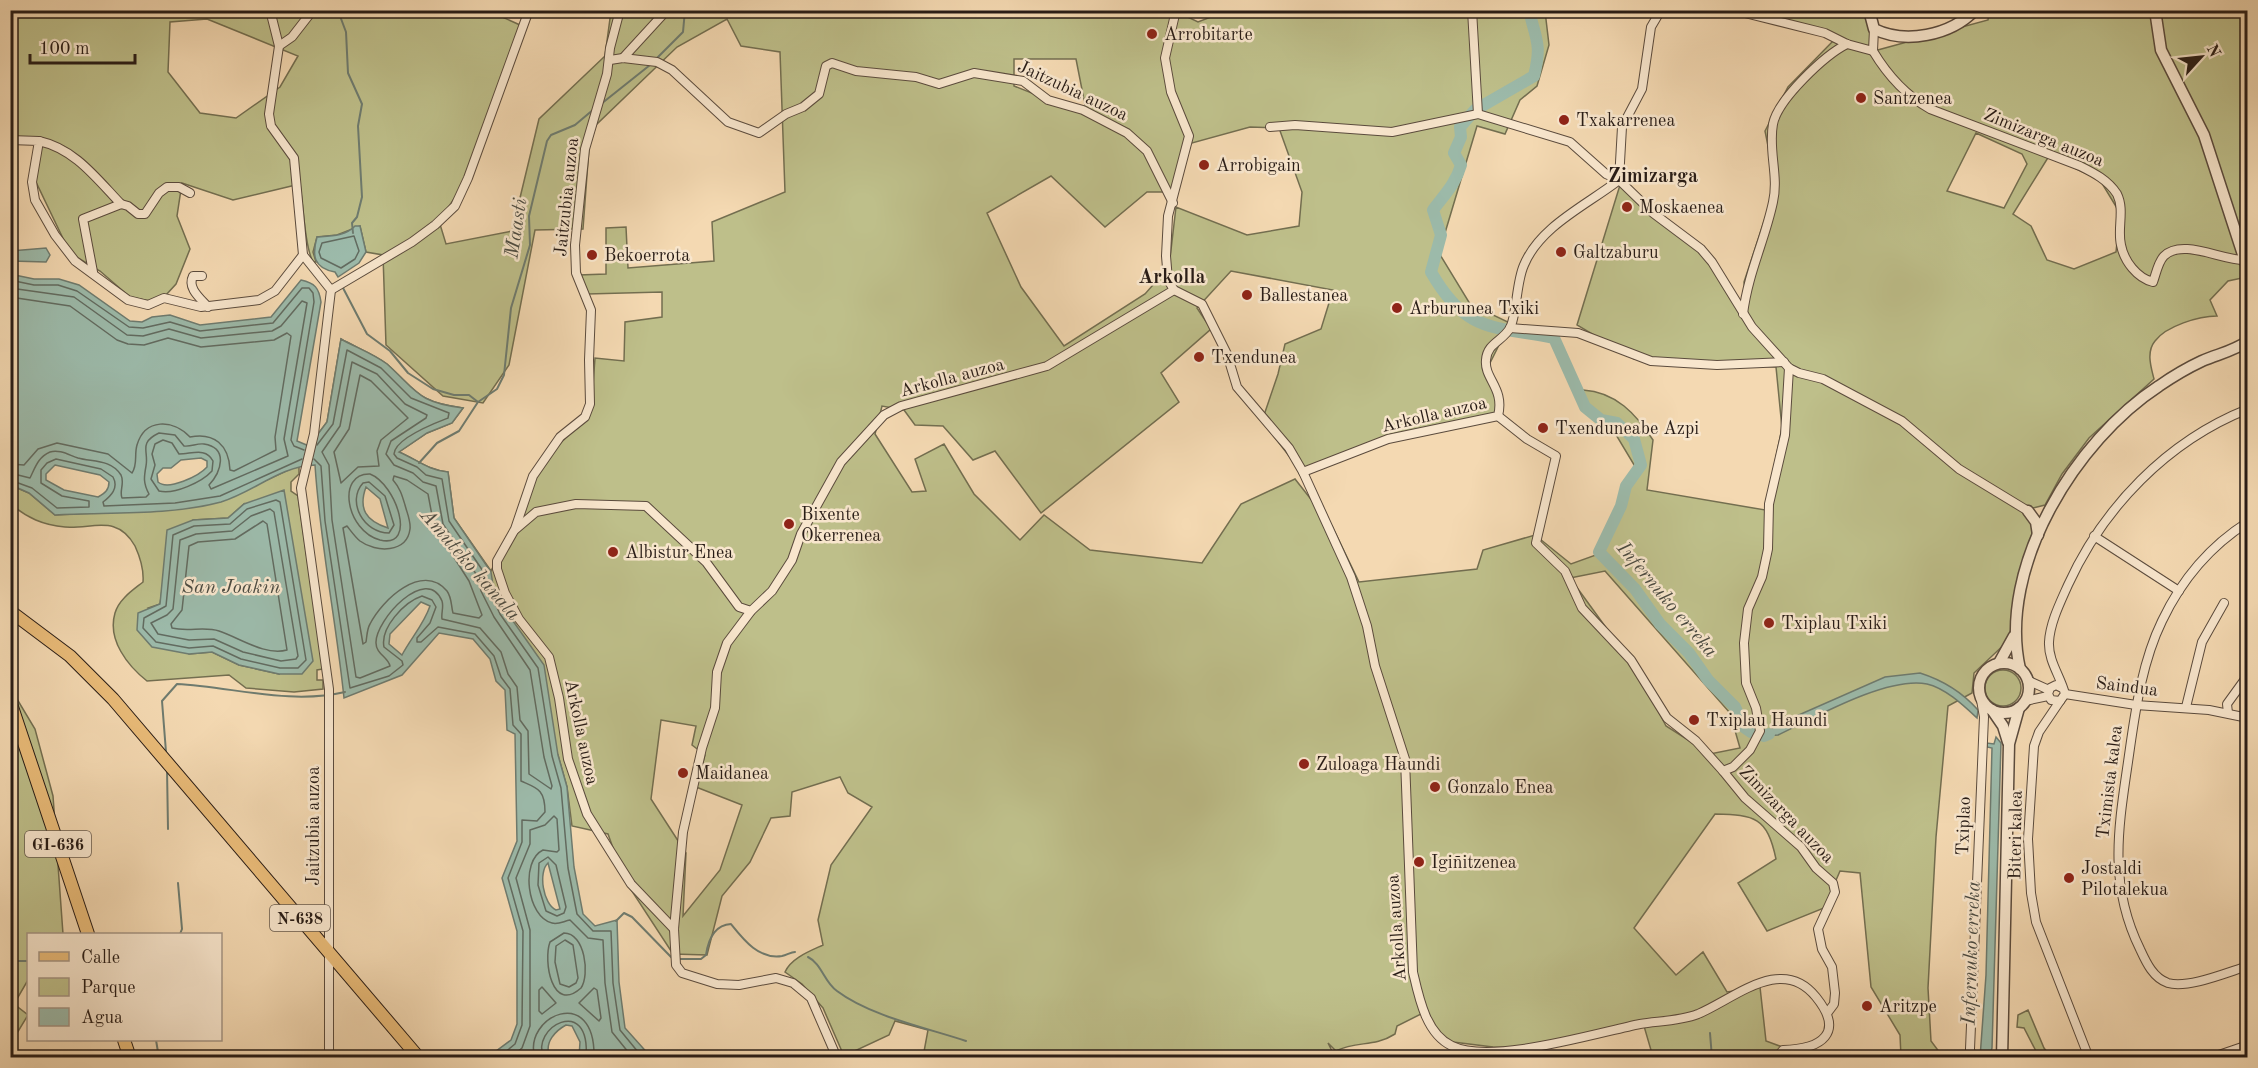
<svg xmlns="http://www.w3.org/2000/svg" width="2258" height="1068" font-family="'Old Standard TT',serif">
<rect width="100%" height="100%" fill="#f4d9b2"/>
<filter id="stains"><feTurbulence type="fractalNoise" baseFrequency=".00333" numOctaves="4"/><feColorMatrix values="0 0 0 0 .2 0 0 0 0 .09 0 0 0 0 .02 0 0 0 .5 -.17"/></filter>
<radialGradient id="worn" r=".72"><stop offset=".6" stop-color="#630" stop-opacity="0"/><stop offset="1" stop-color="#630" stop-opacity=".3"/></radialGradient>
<g fill="#bebf8a" stroke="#736e50" stroke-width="1.5" fill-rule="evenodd">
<path d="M1173,10L1198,22L1229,10L1545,11L1549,45L1537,86L1520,100L1505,134L1477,126L1439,253L1470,304L1510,323L1487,369L1500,417L1406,434L1303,474L1262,421L1278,374L1285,344L1321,329L1333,290L1231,271L1197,308L1211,329L1161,373L1179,402L1041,513L995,451L973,460L943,426L915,425L904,410L882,406L875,434L912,492L926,491L915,459L944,444L974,494L1020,540L1044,515L1090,550L1202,563L1241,504L1295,479L1332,526L1359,582L1477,569L1483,550L1535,535L1571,564L1596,555L1636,468L1615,433L1585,412L1583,390C1616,392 1636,414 1653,440L1647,490L1765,510L1782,428L1776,367L1634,359L1577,325L1620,185L1707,255L1747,314L1744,282L1776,185L1765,131L1788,87L1835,39L1732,11H1872L1874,51L1988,20L1989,11H2247V277L2228,281L2210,300L2217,316C2199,316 2166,326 2155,341C2146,352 2151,367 2154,379L2089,438L2062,474L2045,505L2025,510L2034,527L2021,571L2009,640L1974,673L1972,693L1948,706L1936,837L1928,988L1931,1041L1943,1057H1901L1900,1035L1871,987L1860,873L1840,871L1824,908L1767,931L1738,883L1776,859C1767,817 1755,815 1715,814L1634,928L1676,975L1703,952L1727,992L1760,987L1766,1041L1810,1057H1653L1644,1026L1533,1048L1493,1047L1445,1041L1425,1012L1397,1026L1395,1034C1373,1048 1358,1040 1336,1051L1328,1043L1333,1053V1057H923L928,1030L895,1021L889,1035L844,1056L823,1008L802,984L785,972C791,958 810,951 823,945L818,920L831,865L872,807L848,793L840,777L792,792L790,816L771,818L750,862L722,896L707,955L673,954L624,879L608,834L572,826L567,787L558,755L391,482L309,446L327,422L341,339C355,347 374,354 387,364C418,392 417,402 463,408L452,423L427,433L399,452C417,460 428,470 448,472L454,518L491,571L544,460L591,412L595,358L624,361L625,322L662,317V292L587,294L579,275L606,274V228L626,227L628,268L714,261L712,222L785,192L780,52L741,46L727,19L677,47L596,125L589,148L583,229L535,230L509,365L483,403L443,396L386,345L383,255L366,252L360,226L337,235L317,237L313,252L316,262H313C305,247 303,204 300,184L233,200L182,183L177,216L190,249L176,284L165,296L150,301L130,297L100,271L70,253L36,182L39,137H11L10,16L16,14L15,11H489L520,25L471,174L439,221L446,244L512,231L539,119L605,56L611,11ZM207,19L298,56L280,87L236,118L200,113L168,72L170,22ZM1014,59H1076L1087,115L1014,86ZM1250,127L1279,128L1302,192L1299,226L1247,235L1176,207L1169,267L1145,294L1064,346L1021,287L987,213L1051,176L1105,227L1147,192H1175L1188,144ZM1976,133L2022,154L2027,164L2004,208L1947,191ZM2049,156L2100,180L2120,213L2116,252L2074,269L2047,260L2031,226L2013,214ZM1605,571L1730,713L1740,748L1710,754L1666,726L1639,673L1570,578ZM661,720L696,726L692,745L705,755L696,787L742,805L720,870L683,916L686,853L651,799Z"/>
<path d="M299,465V474L291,482V491L298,496L323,669L317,670V680H323V689L294,692L246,688L229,675L147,681C128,666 107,640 115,613C119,599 133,590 143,582C144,569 140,557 135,546C117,514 94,529 65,527C43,525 27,518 11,504L10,485L29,493L55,515L176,509L222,501ZM244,504L279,674L239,665L212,652L189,654L148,608L160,604L163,583L193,520L228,518Z"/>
<circle cx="2003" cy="688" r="18"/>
<path d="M11,689L35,729L53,796L63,934H28V980L14,1004L28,1015L11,1043Z"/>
<path d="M2028,1010L2044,1048L2051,1057H2033L2038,1055L2024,1028L2017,1027L2018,1015Z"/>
</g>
<g fill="#9cbaaa" stroke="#6e7b6f" stroke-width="1.5" fill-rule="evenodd">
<path d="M355,226H360L366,252L359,263L338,277L335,272C313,268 312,255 317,237C330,236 346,236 355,226Z"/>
<path d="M46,248L50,255L46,262L11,261V251Z"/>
<path d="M10,274L34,279H59L79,285L130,321L142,322L152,317L170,315L200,325L271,317L301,280C315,283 319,288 321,302L297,441L309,446L327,422L341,339C355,347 374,354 387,364C418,392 417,402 463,408L452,423L427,433L399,452C418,460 427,470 448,472L454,518L491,572L493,585L506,611L544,665L558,755L567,787L574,867L583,914L595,926L617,920L619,982L625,1028L651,1057H579L580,1042L572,1026L566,1025C555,1031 545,1042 549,1055L557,1057H488L511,1040L517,1024V931L502,878L517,841L515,734L507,730L505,690L496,681L490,659L473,639L439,633L402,675L344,698C336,620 320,543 315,465C280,466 254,492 221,502C168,516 109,512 55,515L29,493L11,485ZM201,458L207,461V467C199,476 168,491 158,482L157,474L163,468H171L181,460ZM55,465L100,475L109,482C109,490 105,493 98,497L64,490L46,480V474ZM366,487L380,499L388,528C366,521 358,509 366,487ZM421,602L430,606C424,624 411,638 402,655L389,644L390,634ZM548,863L560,909L556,910C543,904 538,872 548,863Z"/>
<path d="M284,490L313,661L302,674H279L239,665L212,652L189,654L152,647L137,630L138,613L160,604L167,530L193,520L228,518L244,504Z"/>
<path d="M1920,673C1942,680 1963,693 1978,710L1977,718C1963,705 1945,688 1927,684C1887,676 1814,718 1778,735L1764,736L1776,725L1885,677Z"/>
<path d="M1996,737L2001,743L1992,1048L1989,1057L1980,1058L1986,975L1992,748L1987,747V743L1994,744Z"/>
</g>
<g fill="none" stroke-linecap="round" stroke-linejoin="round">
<g stroke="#626b60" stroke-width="1.5">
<path d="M354,236L359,251L355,259L341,268L321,258L319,252L322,243Z"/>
<path d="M10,280L34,285H58L77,291L129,327L143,328L170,322L200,331L273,323L302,288H309L313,293L314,302L291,440L294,446L304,450"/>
<path d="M10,288L74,297L127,335L143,336L169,329L201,338L272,331L281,326L302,301L307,303L284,439L288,456L211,489L209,485C221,472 229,448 204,444C197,443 191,447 184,446L175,435L159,433C138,443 149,451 146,466C144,477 143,483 149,494L146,497L122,498C119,491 125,483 121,475C111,459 92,462 78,458C69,455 59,449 50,452C38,457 35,468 30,478L10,473"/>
<path d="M10,297L70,306L117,340L128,344L144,345L168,338L201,347L274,340L287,333L291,336L275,437L276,450L234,471L230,470C229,445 214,432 190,437C173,419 145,418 137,445C134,455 138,464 132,473L108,454L57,443L38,449L24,465L10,464"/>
<path d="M352,362L377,374L405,404L427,415L426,418L391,441L386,454L394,465L413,473L423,482L436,486L443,524L478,577L481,591L494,617L530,670L544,757L552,786L551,789L529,774L528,731L520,720L517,687L508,674L501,652L480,628L442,619C441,613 444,607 442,601C427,564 375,620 376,643C376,654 388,657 390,666L360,678L356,677L332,520L329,465L322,452L340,426Z"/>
<path d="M360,375L371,381L408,418L381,440L377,451L379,466L358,467L341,483L334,452L349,429Z"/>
<path d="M163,440L172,443L179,454C192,454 206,447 213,461L212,471C202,482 174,495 159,491L151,479L155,465L152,454L155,444Z"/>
<path d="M317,445L333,424L347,350L381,368L411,398L449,413L448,418C435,423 395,438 394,454L397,458L417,467L426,475L442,479L449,521L485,574L488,588L500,614L538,668L552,756L561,788L568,868L577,914L593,931H611L613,983L620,1030L643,1058"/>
<path d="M314,459L321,466L325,521L350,688L389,676L403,665L402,661L384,647C380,628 404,602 422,596L432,600L436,607L430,623L417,638V642H421L438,627L475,634L494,656L501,677L510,689L513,725L521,734V781C537,788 545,789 545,812L537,821L522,820V842L508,878L523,931L522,1025L515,1044L498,1058"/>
<path d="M370,474C396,484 418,549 380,540C346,531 336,473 370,474Z"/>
<path d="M394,476L407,480L428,494L434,526L469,581L482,615L479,618L453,613C451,606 452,598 447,591C422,562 382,600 370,624C367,629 367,636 366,642L363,644L343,528L347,526C351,531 355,537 360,541C376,553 407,553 410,529C411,521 407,513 405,505C402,495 400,488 393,480Z"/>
<path d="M10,480L32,488L57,508L89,507V501L62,496L41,483V470L47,463L56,459L101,469L113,477C119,488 111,496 103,502L104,506L175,503L220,496L302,459"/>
<path d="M369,482L385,496L394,525L389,533C364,533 346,502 363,483Z"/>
<path d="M276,500L280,502L306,660L298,668H280L241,659L213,646L189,648L156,642L143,628L144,618L166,606L173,535L194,526L230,524L247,509Z"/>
<path d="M270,509L274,512L298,656L296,659L281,661L243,652L214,639L189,640L158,634L151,623L167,615L173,609L180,540L196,534L232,531L251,516Z"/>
<path d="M263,521L267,524L287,650C265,656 240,638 219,631C205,626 188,632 172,628L171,624L182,610L189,546L198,542L235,539Z"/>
<path d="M548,857L556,865L566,907L564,913L557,916L546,911L538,885L539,863Z"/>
<path d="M564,933C585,933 590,975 581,988C552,1014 543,961 550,942Z"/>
<path d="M565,940L573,945L578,978L576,983L569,987L560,984L555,962L556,946Z"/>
<path d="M542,987L556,1003L542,1014L539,1011V990Z"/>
<path d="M594,988L597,990L601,1018L599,1021L579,1003Z"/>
<path d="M510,1058L522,1048L530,1026V930L516,878L530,844V830L545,825L554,816L557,819L559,850L557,852L543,850C520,861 527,917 552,923C558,925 564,921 570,920L588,938L603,940L605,983L612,1032L633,1058"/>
<path d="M535,1058C522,1016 596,983 594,1058"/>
<path d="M544,1058C529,1028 591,993 586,1058"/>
</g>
<g stroke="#6e7b6f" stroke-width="2">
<path d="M343,10L340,16L346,32L348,73L362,104L358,126L362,197L357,217L352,223L353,233"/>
<path d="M656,59L683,32L685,10"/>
<path d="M601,104L650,65"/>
<path d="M342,286L367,334L390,351L408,373L433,389L454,395H469L478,402"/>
<path d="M419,463L437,443L459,431L478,402L497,389L504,375L511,308L530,245L529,216L547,141L551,135L575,125L594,109"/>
<path d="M166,752L162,701L177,684C233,687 290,705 345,692"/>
<path d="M167,769L168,829"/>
<path d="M178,883L182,929L180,934"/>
<path d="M616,921L624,913L632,917L672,958"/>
<path d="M808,957C822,964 824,982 837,991C870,1016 927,1028 966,1041"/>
<path d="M677,959H701L706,955C708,941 714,925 731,924C743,939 759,960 782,956C787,955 791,952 795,952"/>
<path d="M10,961H28"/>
<path d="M1710,1033L1712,1058"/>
<path d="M156,1040L159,1058"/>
</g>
<path stroke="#9cbaaa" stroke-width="12" d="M1529,10C1536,41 1542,43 1534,76L1475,110L1460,127L1461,137L1454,153L1461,165C1456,183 1445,194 1433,210L1441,235L1431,272C1466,333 1492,326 1554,338L1585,407L1601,420L1617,423L1634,439L1641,465L1626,486L1621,506L1599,552L1635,589L1660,624L1689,653L1708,680L1735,707L1744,727L1751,732L1764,736L1769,734"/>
<defs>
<g id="minor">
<path d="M270,10L279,46"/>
<path d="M620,10L610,48L607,74L585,149L575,245L576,273L591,310L589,360L590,404L585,417L560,437L533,476L515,529L497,561V569L505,593L519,619L549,657L559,698L568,759L587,814L631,884L674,929"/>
<path d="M1176,10L1165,58L1171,92L1189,136L1168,216L1166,256L1168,280L1174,290L1202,304L1227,354L1237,387L1289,448L1303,472L1351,577L1367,626L1375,666L1405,759L1413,972C1419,998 1426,1034 1452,1046C1491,1065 1596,1033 1640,1024C1659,1021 1680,1021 1698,1014C1734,999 1782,954 1816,997C1845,1033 1822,1049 1783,1050L1776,1058"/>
<path d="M1472,10L1478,114"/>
<path d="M1733,10L1825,33L1847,44L1873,51L1874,29"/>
<path d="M1873,51C1888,76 1905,95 1930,109L2080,166C2094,173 2108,180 2117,194C2125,210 2117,229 2121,245C2124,261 2137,278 2153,282C2156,274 2158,262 2164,256C2182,238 2221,260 2244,260"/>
<path d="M623,58L667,10"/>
<path d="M610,60L623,58L657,62L672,70L728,122L759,133L786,114L803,107L819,94L826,66L832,63L856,71L916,77L939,84L974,73L1023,81L1048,100L1083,110L1127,133L1147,151L1173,203"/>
<path d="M1270,127L1295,125L1392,132L1478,114L1570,142L1606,174L1619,180L1653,213L1701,249L1712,262L1752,327L1789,368L1799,373L1823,379L1902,421L1959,469L2028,511"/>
<path d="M10,140L39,141L32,182L35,200L55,235L75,261L128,300L148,305L164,298L201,307L259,300L275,291L303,255L331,290L314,434L301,488L329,689V1058"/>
<path d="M39,141C75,149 96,178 121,204"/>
<path d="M303,255L294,158L271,126L269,114L279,46L292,37L313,10"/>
<path d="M93,272L83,219L121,204L128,206L138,214H145L159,193L167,187H179L190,193"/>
<path d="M202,276H193C187,288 200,298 208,307"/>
<path d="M331,290L412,242L435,225L455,206L468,178L529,10"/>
<path d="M1743,314C1748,273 1765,240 1773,202C1779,176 1768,150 1773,124C1778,99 1825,55 1847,44"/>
<path d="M1510,328L1578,333L1651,361L1717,365L1784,362"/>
<path d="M1789,368L1785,435L1769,504L1768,549L1762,577L1748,609L1744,643L1746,683L1756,708L1760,731L1750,750L1733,767L1723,771L1745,798L1801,847L1816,868L1833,883L1835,892L1818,929L1822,949L1832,967L1835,993L1834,1004L1828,1012"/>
<path d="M1498,416L1527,439L1556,456L1536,543L1565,571L1582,608L1631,660L1667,718L1696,741L1723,771"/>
<path d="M1303,472L1388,439L1498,416C1505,388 1484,379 1486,360C1487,343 1503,341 1510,328C1517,315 1516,282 1524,265C1540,226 1587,205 1619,180L1622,127L1642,89L1651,27L1661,10"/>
<path d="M2248,522C2210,546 2181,581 2162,621C2143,660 2136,706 2130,748C2120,820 2106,880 2140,949C2146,962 2153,978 2168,983C2188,989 2228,972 2248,966"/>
<path d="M516,529L536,512L576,504L646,506L706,562L739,607L751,611"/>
<path d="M2094,536L2179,591"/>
<path d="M2027,680L2049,690"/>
<path d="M2062,688L2056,685L2050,688L2048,694L2051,700L2060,701L2065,694C2061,677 2048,661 2049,642C2050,623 2060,603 2068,585C2103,508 2167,441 2248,409"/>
<path d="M2065,694L2136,705L2209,710L2248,718"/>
<path d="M2025,701L2048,696"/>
<path d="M2060,701L2039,732L2034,746L2028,839L2031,893L2036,922L2089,1058"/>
<path d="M2186,707L2202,642L2224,603"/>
<path d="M2228,713L2227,704L2248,675"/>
<path d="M837,1058L811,998L793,983L776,978L739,985L717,984L682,973L676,965L674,929L683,832L702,748L715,708L717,672L727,643L751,611L772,591L792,560L801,534L841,462L884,415L901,406L1047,366L1174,290"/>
<path d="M1977,1058L1971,1054L1970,1049L1984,717L1981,700"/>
<path d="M2210,1058L2248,1045"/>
</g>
<g id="tertiary">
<path d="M1869,10L1874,29C1905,44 1950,36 1975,10"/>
<path d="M2155,10L2161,50L2204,135L2248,270"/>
<path d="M2028,511L2036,522L2038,535"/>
<path d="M1999,663L2014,636"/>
<circle cx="2004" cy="688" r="25"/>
<path d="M2020,669C1997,567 2076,440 2159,386C2172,377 2187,368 2202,361C2218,354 2234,351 2248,341"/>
<path d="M1992,710L2003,726L2008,742"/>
<path d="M2002,1058L2009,744L2019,708"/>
</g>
<g id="primary">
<path d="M10,611L70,656L113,699L419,1058"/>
<path d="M10,701L88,934"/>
<path d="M124,1040L130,1058"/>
</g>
</defs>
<use href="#minor" stroke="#5b4b3d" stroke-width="10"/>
<use href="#tertiary" stroke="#5b4b3d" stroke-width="13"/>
<use href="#primary" stroke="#281c16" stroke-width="14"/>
<use href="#minor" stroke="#f8e6cd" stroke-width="8"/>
<use href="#tertiary" stroke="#f8e6cd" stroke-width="10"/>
<use href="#primary" stroke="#eabc79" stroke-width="12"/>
</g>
<g fill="#8f2418" stroke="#f8e6cd" stroke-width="2">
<circle cx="1152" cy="34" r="6"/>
<circle cx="1861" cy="98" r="6"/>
<circle cx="1564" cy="120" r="6"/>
<circle cx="1204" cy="165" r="6"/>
<circle cx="1627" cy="207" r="6"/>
<circle cx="1561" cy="252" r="6"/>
<circle cx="592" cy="255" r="6"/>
<circle cx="1247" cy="295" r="6"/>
<circle cx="1397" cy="308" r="6"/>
<circle cx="1199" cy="357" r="6"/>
<circle cx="1543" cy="428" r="6"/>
<circle cx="789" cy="524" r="6"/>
<circle cx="613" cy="552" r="6"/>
<circle cx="1769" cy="623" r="6"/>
<circle cx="1694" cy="720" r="6"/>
<circle cx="1304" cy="764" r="6"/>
<circle cx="683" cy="773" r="6"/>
<circle cx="1435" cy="787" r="6"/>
<circle cx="1419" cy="862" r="6"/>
<circle cx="2069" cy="878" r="6"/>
<circle cx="1867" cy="1006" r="6"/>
</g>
<g text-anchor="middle" stroke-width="5" stroke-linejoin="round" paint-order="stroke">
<g fill="#f8e6cd" stroke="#66594d" stroke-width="1.5">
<rect x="25" y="831" width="66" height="26" rx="4.5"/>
<rect x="270" y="905" width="60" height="26" rx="4.5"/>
</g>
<g font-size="16" font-weight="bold" fill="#281c16">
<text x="58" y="850">GI-636</text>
<text x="300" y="924">N-638</text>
</g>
<g font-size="18" fill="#281c16" stroke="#f8e6cd" text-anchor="start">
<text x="1164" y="40">Arrobitarte</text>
<text x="1873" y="104">Santzenea</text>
<text x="1576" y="126">Txakarrenea</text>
<text x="1216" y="171">Arrobigain</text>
<text x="1639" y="213">Moskaenea</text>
<text x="1573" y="258">Galtzaburu</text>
<text x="604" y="261">Bekoerrota</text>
<text x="1259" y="301">Ballestanea</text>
<text x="1409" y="314">Arburunea Txiki</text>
<text x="1211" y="363">Txendunea</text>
<text x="1555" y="434">Txenduneabe Azpi</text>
<text x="801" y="520">Bixente<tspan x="801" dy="21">Okerrenea</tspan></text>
<text x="625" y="558">Albistur Enea</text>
<text x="1781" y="629">Txiplau Txiki</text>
<text x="1706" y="726">Txiplau Haundi</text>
<text x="1316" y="770">Zuloaga Haundi</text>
<text x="695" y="779">Maidanea</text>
<text x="1447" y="793">Gonzalo Enea</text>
<text x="1431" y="868">Igiñitzenea</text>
<text x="2081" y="874">Jostaldi<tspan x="2081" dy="21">Pilotalekua</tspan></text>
<text x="1879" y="1012">Aritzpe</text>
</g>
<g font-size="18" fill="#281c16" stroke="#f8e6cd">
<text transform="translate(1073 90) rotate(25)" y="6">Jaitzubia auzoa</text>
<text transform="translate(2044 137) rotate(22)" y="6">Zimizarga auzoa</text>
<text transform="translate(566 197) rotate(-84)" y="6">Jaitzubia auzoa</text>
<text transform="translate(952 377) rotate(-15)" y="6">Arkolla auzoa</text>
<text transform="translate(1434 414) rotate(-13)" y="6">Arkolla auzoa</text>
<text transform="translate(2127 686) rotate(7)" y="6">Saindua</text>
<text transform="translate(582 732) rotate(78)" y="6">Arkolla auzoa</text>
<text transform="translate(2109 782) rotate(-83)" y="6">Tximista kalea</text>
<text transform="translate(1787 814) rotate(46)" y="6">Zimizarga auzoa</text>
<text transform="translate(313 826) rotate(-90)" y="6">Jaitzubia auzoa</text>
<text transform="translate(1963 826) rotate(-88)" y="6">Txiplao</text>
<text transform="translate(2015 835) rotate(-89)" y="6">Biteri kalea</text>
<text transform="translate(1396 928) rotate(-94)" y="6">Arkolla auzoa</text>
</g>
<g font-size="20" font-weight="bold" fill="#281c16" stroke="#f8e6cd">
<text x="1653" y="182">Zimizarga</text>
<text x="1172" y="283">Arkolla</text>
</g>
<g font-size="20" font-style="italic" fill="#4b4b42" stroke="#f8e6cd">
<text transform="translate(515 228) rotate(-81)" y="7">Maasti</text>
<text transform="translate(471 564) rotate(49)" y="7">Amuteko kanala</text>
<text x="231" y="593">San Joakin</text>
<text transform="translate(1668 599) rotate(50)" y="7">Infernuko erreka</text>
<text transform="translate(1970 953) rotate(-88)" y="7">Infernuko erreka</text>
</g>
</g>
<rect width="2258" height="1068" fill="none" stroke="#f4d9b2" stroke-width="36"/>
<rect x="12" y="12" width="2234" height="1044" fill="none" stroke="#281c16" stroke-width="3"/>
<rect x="18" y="18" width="2222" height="1032" fill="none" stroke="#281c16" stroke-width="1.5"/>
<rect x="27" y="933" width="195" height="108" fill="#f8e6cd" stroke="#a59584" stroke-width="1.5"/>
<rect x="39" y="952" width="30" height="9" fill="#eabc79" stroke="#a59584" stroke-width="1.5"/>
<text x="81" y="963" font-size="18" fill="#281c16">Calle</text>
<rect x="39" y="978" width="30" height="18" fill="#bebf8a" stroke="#a59584" stroke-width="1.5"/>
<text x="81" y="993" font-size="18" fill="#281c16">Parque</text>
<rect x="39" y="1008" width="30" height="18" fill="#9cbaaa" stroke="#a59584" stroke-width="1.5"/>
<text x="81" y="1023" font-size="18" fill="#281c16">Agua</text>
<g transform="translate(2201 57) rotate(63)" stroke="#f8e6cd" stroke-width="4.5" paint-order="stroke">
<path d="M0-4.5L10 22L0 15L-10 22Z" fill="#281c16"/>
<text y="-9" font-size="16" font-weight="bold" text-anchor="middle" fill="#281c16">N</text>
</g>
<path d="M30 54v9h105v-9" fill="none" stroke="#281c16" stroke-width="3"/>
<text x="39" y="54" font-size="18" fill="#281c16" stroke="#f8e6cd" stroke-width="4.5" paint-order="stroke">100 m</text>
<rect width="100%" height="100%" filter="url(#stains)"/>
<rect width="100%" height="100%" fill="url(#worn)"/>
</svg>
